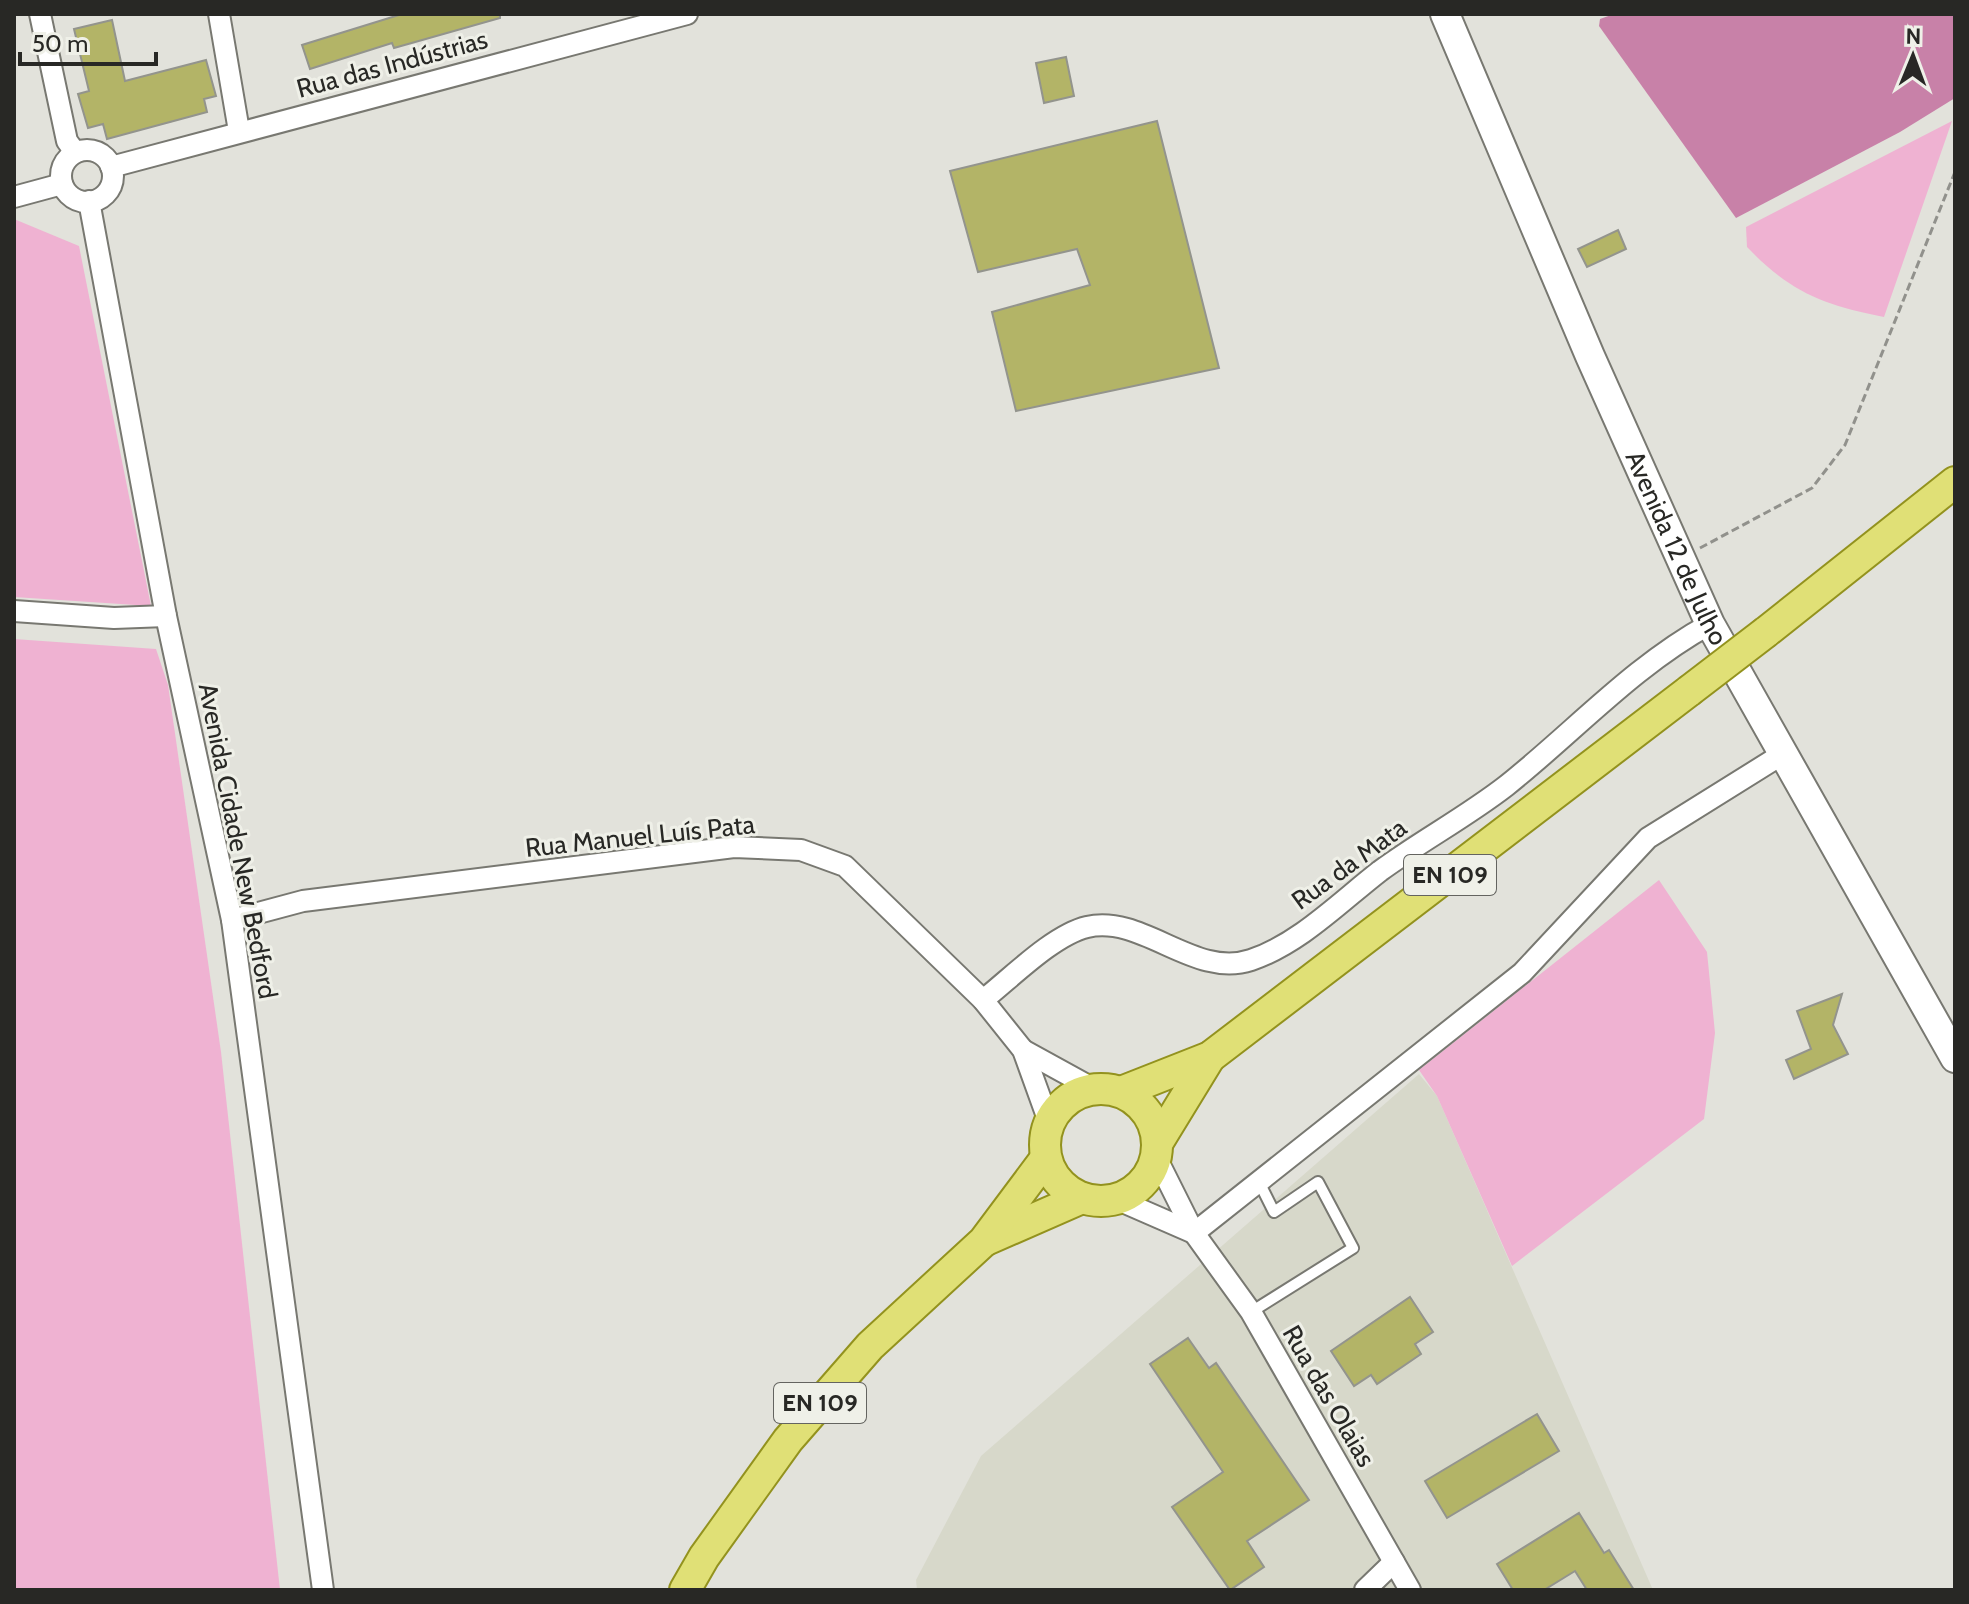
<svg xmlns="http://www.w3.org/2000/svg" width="1969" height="1604" font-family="Cabin,sans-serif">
<rect width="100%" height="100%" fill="#e2e2db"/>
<path fill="#d7d8ca" d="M1419,1074L1437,1096L1653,1590H917L916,1580L981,1456Z"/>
<g fill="#efb2d2">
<path d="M1952,121L1884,317C1823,305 1790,292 1747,247L1746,227Z"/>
<path d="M14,219L79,246L151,606L14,597Z"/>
<path d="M14,639L156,649L168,685L221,1052L280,1590H14Z"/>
<path d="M1659,880L1707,952L1715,1033L1704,1119L1512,1266L1437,1096L1419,1070Z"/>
</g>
<path fill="#c881a8" d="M1614,14H1955V98L1900,132L1736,218L1599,26L1600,19Z"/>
<g fill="#b3b467" stroke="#93948d" stroke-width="2">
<path d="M402,14H500V18L394,48L392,43L310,69L302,45Z"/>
<path d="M112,20L125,81L206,60L216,96L204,99L207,112L107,139L103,124L88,128L78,94L89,91L74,29Z"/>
<path d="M1066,57L1074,96L1044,103L1036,63Z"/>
<path d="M1157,121L1219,368L1016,411L992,312L1090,285L1077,249L978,272L950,171Z"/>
<path d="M1618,230L1626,249L1587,267L1578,249Z"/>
<path d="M1842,994L1833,1025L1848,1054L1794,1079L1786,1060L1811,1049L1797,1011Z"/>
<path d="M1410,1297L1433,1332L1415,1344L1421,1354L1377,1384L1371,1375L1354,1386L1331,1351Z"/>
<path d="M1188,1338L1209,1368L1216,1363L1309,1500L1247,1541L1264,1567L1230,1590L1172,1507L1223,1472L1150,1364Z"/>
<path d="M1537,1414L1559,1451L1447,1518L1425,1481Z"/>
<path d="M1579,1513L1604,1553L1609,1550L1634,1590H1587L1575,1571L1544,1590H1513L1497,1564Z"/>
</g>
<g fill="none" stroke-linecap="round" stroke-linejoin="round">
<defs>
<path id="service" d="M1251,1312L1353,1248L1318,1182L1274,1212L1259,1182"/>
<g id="minor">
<path d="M40,14L67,141L75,152"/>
<path d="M219,14L239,131"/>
<circle cx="87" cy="176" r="26"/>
<path d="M111,167L687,14"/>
<path d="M14,197L62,184"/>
<path d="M89,201L166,616L232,920L323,1590"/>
<path d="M14,611L114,618L166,616"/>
<path d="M232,920L303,901L734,847L801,850L845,866L983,1000L1023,1050L1049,1122"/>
<path d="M983,1000C1010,979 1053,935 1087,927C1143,914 1194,979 1251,960C1299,944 1340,902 1380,871C1421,841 1466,817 1506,786C1574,732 1633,666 1710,624"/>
<path d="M1023,1050L1094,1089"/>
<path d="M1156,1157L1194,1233L1251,1312L1410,1590"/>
<path d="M1116,1199L1194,1233"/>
<path d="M1194,1233L1522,973L1648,838L1781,755"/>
<path d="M1365,1590L1394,1562"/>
</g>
<g id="secondary">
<path id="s1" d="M1445,14L1590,356L1710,624L1955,1058"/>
</g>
<g id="primary">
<path d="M1766,632L1955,482"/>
<circle cx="1101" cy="1145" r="56"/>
<path d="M1121,1092L1210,1057L1689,691"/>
<path d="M1158,1142L1210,1057"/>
<path d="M986,1240L1082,1198"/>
<path d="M685,1590L704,1557L788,1440L870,1346L984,1241L1046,1158"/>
</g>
</defs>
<use href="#service" stroke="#787871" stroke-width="14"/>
<use href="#minor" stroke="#787871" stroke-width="24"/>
<use href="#secondary" stroke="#787871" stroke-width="32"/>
<use href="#primary" stroke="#93921e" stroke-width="34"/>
<path stroke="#91918c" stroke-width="3" stroke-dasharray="8 4" stroke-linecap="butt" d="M1700,548L1812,488L1845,445L1955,172"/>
<use href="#service" stroke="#fff" stroke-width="10"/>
<use href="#minor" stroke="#fff" stroke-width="20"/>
<use href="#secondary" stroke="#fff" stroke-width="28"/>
<use href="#primary" stroke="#e0e076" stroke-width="30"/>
<defs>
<path id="primary-bridge" d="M1689,691L1766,632"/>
</defs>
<use href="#primary-bridge" stroke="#93921e" stroke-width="34" stroke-linecap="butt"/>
<use href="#primary-bridge" stroke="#e0e076" stroke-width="30"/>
</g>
<g text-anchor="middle" stroke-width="6" stroke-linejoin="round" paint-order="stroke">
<g fill="#eff0e8" stroke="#646460" stroke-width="2">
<rect x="1404" y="855" width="92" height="40" rx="6"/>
<rect x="774" y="1383" width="92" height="40" rx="6"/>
</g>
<g font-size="24" font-weight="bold" fill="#282825">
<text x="1450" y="883">EN 109</text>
<text x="820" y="1411">EN 109</text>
</g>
<g font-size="26" fill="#282825" stroke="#eff0e8">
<text transform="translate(392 64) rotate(-15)" y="9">Rua das Indústrias</text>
<text dy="9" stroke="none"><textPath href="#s1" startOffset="582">Avenida 12 de Julho</textPath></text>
<text transform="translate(640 836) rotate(-6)" y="9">Rua Manuel Luís Pata</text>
<text transform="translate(238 841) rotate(79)" y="9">Avenida Cidade New Bedford</text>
<text transform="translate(1349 864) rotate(-36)" y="9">Rua da Mata</text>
<text transform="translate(1329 1396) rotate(60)" y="9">Rua das Olaias</text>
</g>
</g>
<rect width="1969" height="1604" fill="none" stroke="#282825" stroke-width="32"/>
<g transform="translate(1913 56) rotate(1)" stroke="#eff0e8" stroke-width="6" paint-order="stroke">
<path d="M0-6L14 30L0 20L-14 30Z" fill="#282825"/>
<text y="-12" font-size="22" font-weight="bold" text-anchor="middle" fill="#282825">N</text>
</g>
<path d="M20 52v12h136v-12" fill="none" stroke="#282825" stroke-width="4"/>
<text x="32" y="52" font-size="24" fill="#282825" stroke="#eff0e8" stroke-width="6" paint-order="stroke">50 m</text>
</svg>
